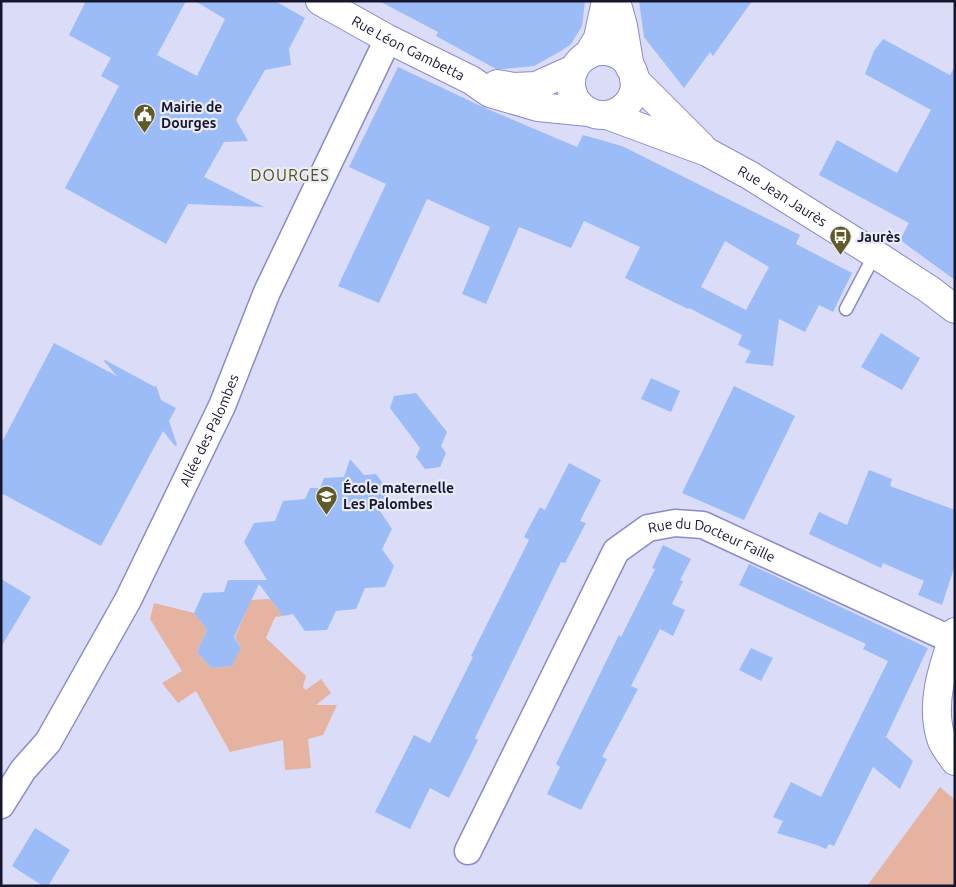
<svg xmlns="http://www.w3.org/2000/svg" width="956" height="887" font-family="Ubuntu,sans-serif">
<rect width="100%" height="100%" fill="#dadcf8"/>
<g fill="#e6b3a0">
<path d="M270,599L283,616L275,617L266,638L306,676L303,687L306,690L321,679L331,693L316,705H337L323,735L308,739L311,768L285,770L283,740L230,752L196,691L178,703L162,683L182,671L150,619L154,603L194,613L207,630L197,652L211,668L231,666L241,648L235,637L251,600Z"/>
<path d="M940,787L955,800V886H867Z"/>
</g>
<g fill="#9bbcf7" fill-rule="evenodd">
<path d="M86,1H186L157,55L197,76L225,19L195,1H275L305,18L289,49L291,65L265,70L236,120L248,141L224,142L204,177L264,207L188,204L166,244L65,188L119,86L101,76L111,58L69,35Z"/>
<path d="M379,1H585L582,26L571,44L561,51L534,66L504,69H496L436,36L438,32Z"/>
<path d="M639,1H752L713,56L710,52L684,88L644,37Z"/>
<path d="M883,39L950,75L955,66V280L900,240L909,223L819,175L837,140L897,173L931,110L865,74L874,51Z"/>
<path d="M398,67L485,108L577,147L583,135L622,146L800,235L796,244L852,273L833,312L819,305L805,332L779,319L773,366L745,363L751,351L738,345L742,335L689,308L688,309L625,278L640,247L584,221L571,248L519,227L486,304L462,294L490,227L427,199L379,303L338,286L386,184L349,167ZM725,241L769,267L746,310L701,287Z"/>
<path d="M881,333L920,358L902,390L861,367Z"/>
<path d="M54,343L117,376L104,361L105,360L155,387L156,385L161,400L176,408L169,421L177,445L175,446L163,431L101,546L1,493V444Z"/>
<path d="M651,378L680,391L671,412L641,399Z"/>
<path d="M734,386L795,416L744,520L682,493Z"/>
<path d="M416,393L447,432L441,446L446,453L440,467L425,469L416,457L420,448L390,408L394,396Z"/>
<path d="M350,459L364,475L376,474L389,491L380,511L392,529L382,549L394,566L385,587L365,588L356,609L336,611L327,630L305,631L293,614L283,616L259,584L234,637L241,648L232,666L211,668L197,652L207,630L194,613L203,593L224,592L228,580H267L244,542L254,523L275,521L283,501L305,499L310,488H320L324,478L344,477Z"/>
<path d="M569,463L601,480L580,521L586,523L565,563L561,562L475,738L478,740L449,798L430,788L410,829L375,812L414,735L430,743L473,657L471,656L529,540L524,537L540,507L545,510Z"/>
<path d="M869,470L892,479L890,486L955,510V565L942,605L918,595L924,581L883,563L881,568L809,534L819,512L847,525Z"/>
<path d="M663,545L691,559L680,580L683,581L672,604L685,610L673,636L660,629L631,686L638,689L602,757L607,759L581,810L547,794L560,767L556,764L619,635L621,637L655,569L652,568Z"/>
<path d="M749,564L928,648L886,737L913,761L900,789L873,767L834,846L829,844L826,849L817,845L777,833L783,821L773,817L791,782L821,797L888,661L863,649L866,644L739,585Z"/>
<path d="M1,579L31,597L1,647Z"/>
<path d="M751,648L773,658L761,681L739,670Z"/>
<path d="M35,828L70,850L48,886H43L12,866Z"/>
</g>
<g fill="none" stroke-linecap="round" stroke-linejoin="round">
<defs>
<path id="service" d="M846,309L875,254"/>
<g id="minor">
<path id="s1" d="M1,805L23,770L48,742L128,600L222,406L267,292L388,39"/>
<path id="s2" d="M468,851L616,551L648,528L675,523L703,525L952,640"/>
</g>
<g id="tertiary">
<path id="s3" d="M320,1L388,39L471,80L490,93L538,107L589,112"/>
<path d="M616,1L623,26L630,68"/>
<circle cx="603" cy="83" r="32"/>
<path d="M588,55L598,38L606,1"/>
<path d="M634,79L701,146"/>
<path d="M497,84L514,87L536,86L574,69"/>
<path id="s4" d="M607,115L707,152L751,176L875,254L930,290L955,309"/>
<path d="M955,632C943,667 929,705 942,741C945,748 951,755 955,761"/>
</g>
</defs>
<use href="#service" stroke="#898bcc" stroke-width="15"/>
<use href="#minor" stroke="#898bcc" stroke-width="29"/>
<use href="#tertiary" stroke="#898bcc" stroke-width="30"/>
<use href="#service" stroke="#fff" stroke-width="12"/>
<use href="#minor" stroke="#fff" stroke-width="26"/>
<use href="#tertiary" stroke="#fff" stroke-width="28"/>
</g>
<defs>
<symbol id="civic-pin" viewBox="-11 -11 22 30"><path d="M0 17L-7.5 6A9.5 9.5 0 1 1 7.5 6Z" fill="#605a26" stroke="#e9ebf9"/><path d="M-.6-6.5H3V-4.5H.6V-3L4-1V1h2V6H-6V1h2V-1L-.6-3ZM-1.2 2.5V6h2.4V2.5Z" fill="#fff"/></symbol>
<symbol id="bus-pin" viewBox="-11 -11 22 30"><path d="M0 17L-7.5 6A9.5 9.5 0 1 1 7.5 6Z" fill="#605a26" stroke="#e9ebf9"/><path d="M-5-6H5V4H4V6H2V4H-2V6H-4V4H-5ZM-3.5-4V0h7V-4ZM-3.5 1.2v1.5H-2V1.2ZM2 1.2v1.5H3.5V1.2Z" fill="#fff"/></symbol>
<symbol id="school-pin" viewBox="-11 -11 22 30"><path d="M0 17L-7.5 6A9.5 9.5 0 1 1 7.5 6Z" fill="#605a26" stroke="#e9ebf9"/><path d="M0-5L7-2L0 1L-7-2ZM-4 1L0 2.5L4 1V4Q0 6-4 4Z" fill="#fff"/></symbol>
</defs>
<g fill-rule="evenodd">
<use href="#civic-pin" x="132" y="102" width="25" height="34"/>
<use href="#bus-pin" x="828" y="224" width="25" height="34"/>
<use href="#school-pin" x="314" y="484" width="25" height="34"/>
</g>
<g text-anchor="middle" stroke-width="4.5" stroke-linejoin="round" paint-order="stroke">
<g font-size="14" fill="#16162e" stroke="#e9ebf9">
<text dy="5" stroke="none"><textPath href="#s3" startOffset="100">Rue Léon Gambetta</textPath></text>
<text dy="5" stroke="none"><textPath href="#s4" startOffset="194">Rue Jean Jaurès</textPath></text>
<text dy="5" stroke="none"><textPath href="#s1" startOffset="430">Allée des Palombes</textPath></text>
<text dy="5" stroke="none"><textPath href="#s2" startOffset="441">Rue du Docteur Faille</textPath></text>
</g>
<g font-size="14" font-weight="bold" fill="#16162e" stroke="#e9ebf9" text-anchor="start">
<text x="161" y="112">Mairie de<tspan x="161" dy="16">Dourges</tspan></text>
<text x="857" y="242">Jaurès</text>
<text x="343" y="493">École maternelle<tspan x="343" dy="16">Les Palombes</tspan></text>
</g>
<g font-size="16" letter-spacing="1" fill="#564e10" stroke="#e9ebf9">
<text x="290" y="181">DOURGES</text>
</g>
</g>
<rect width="956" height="887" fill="none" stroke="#16162e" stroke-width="5"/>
</svg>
